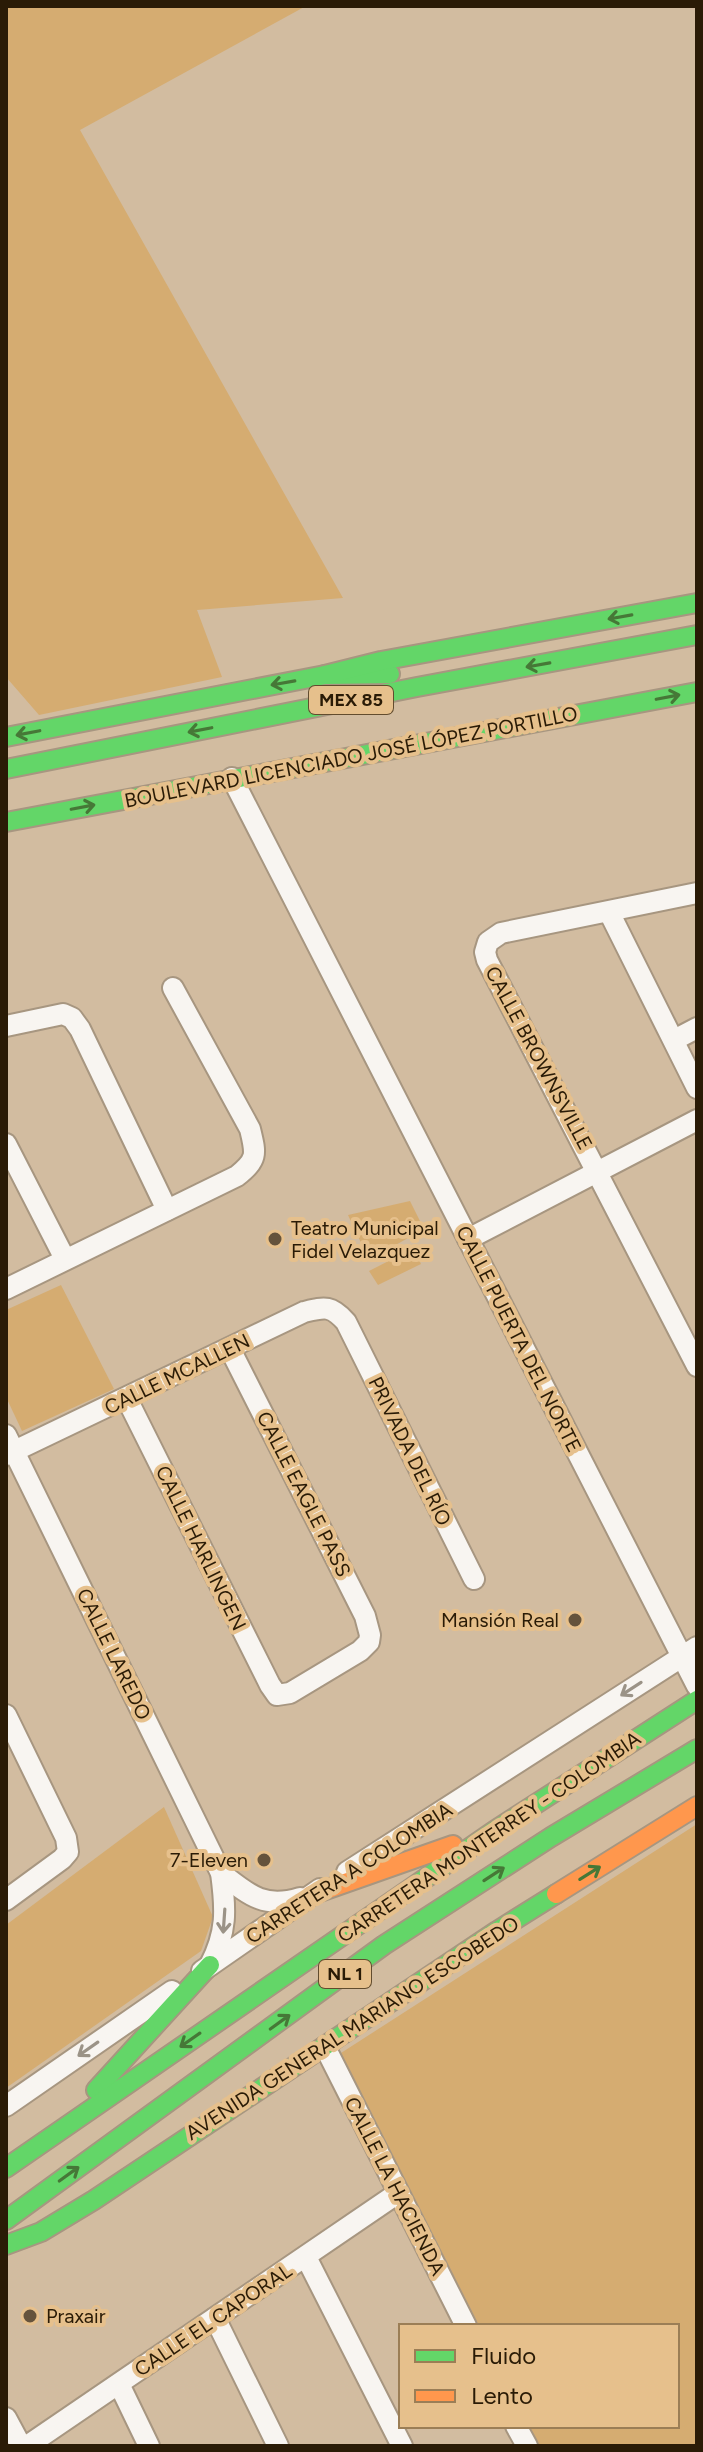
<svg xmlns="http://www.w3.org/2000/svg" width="703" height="2452" font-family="Figtree,sans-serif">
<rect width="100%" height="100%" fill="#d2bca0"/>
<g fill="#d5ac71">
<path d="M6,6H306L80,130L343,598L197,610L222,677L39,715L6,677Z"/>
<path d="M410,1201L424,1229L369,1260L348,1215Z"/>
<path d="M414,1248L421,1264L378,1285L369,1271Z"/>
<path d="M61,1285L114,1389L22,1431L6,1397V1310Z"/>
<path d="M164,1807L213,1917L201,1951L6,2088V1925Z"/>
<path d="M697,1824V2446H539L529,2426H677V2326H479L341,2053Z"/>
</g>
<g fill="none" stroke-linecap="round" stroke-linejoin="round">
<defs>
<g id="street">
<path d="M232,778L697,1686"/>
<path d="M697,893L501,933L488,942L485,952L487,960L697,1366"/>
<path d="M609,912L697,1088"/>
<path d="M6,1026L63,1014L72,1018L80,1029L167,1210"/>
<path d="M674,1040L697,1028"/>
<path d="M6,1144L65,1259"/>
<path d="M468,1239L697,1120"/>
<path d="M6,1289L237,1176C258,1159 256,1154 250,1129L173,988"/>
<path d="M127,1399L270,1685L277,1695L290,1693L360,1651L369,1642L370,1635L365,1616L230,1349"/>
<path d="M6,1435L221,1873C226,1910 227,1932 210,1965"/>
<path d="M6,1455L304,1312C325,1307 331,1305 346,1322L474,1579"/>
<path d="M6,1715L66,1838L68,1852L62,1859L6,1900"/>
<path d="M347,1872L697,1647"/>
<path d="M221,1873C249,1895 264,1909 300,1898"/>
<path d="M202,1971L320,1889"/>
<path d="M325,2047L466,2326"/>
<path d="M6,2106L172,1991"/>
<path d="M306,2257L402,2446"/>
<path d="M215,2318L278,2446"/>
<path d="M119,2384L149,2446"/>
<path d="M6,2418L21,2446"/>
<path d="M516,2426L527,2446"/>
<path d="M27,2446L398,2193"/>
</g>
<g id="fast">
<path d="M325,675L390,674"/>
<path d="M6,737L325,675L381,661L697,603"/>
<path d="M6,769L417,687L697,635"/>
<path d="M6,822L697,692"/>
<path d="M96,2090L210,1965"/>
<path d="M6,2168L494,1831L697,1700"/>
<path d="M6,2220L384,1945L551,1837L697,1749"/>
<path d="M6,2245L41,2232L94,2200L497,1931L556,1894"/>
</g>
<g id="slow">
<path d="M556,1894L697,1806"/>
<path d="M311,1895L453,1845"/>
</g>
</defs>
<use href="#street" stroke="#a79680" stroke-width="24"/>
<use href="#fast" stroke="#a79680" stroke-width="22"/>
<use href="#slow" stroke="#a79680" stroke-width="22"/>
<use href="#street" stroke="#f8f5f1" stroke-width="20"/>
<use href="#fast" stroke="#63d668" stroke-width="18"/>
<use href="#slow" stroke="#ff974d" stroke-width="18"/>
</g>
<defs><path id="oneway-shaft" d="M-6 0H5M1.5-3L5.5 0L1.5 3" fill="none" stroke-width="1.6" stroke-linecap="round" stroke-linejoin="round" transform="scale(2)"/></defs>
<g stroke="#467837">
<use href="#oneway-shaft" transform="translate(620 617) rotate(170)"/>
<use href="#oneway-shaft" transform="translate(538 665) rotate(170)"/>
<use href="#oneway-shaft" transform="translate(283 683) rotate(170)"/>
<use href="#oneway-shaft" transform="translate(668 697) rotate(-11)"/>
<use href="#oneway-shaft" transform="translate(200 730) rotate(169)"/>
<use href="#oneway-shaft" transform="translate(28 733) rotate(169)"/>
<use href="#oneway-shaft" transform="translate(83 807) rotate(-11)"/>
<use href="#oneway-shaft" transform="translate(590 1873) rotate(-32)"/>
<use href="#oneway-shaft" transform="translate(494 1874) rotate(-33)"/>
<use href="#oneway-shaft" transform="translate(280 2022) rotate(-36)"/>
<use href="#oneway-shaft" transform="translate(190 2040) rotate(145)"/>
<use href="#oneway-shaft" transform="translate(69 2174) rotate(-36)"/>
</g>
<g stroke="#9b9387">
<use href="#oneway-shaft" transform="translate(631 1689) rotate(147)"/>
<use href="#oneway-shaft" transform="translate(224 1921) rotate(94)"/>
<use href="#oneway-shaft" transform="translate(88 2049) rotate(145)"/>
</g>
<g fill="#65533c" stroke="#e6c08c" stroke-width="3">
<circle cx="275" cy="1239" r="8"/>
<circle cx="575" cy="1620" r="8"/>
<circle cx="264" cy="1860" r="8"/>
<circle cx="30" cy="2316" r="8"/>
</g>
<g text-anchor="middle" stroke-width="8" stroke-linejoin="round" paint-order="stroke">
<g fill="#e6c08c" stroke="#624c2e" stroke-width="2">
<rect x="309" y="686" width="84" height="28" rx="6"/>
<rect x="319" y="1960" width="52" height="28" rx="6"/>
</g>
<g font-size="18" font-weight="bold" fill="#2a1b06">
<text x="351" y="706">MEX 85</text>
<text x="345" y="1980">NL 1</text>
</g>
<g font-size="20" fill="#2a1b06" stroke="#e6c08c">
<text transform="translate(351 757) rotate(-11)" y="7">BOULEVARD LICENCIADO JOSÉ LÓPEZ PORTILLO</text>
<text transform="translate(539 1058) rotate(62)" y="7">CALLE BROWNSVILLE</text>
<text transform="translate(519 1339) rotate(63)" y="7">CALLE PUERTA DEL NORTE</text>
<text transform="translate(177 1374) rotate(-26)" y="7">CALLE MCALLEN</text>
<text transform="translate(410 1451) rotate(64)" y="7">PRIVADA DEL RÍO</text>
<text transform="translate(304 1494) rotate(63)" y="7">CALLE EAGLE PASS</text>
<text transform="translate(201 1548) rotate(64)" y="7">CALLE HARLINGEN</text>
<text transform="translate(114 1654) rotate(64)" y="7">CALLE LAREDO</text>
<text transform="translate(489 1837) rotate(-34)" y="7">CARRETERA MONTERREY - COLOMBIA</text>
<text transform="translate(349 1873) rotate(-33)" y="7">CARRETERA A COLOMBIA</text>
<text transform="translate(352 2028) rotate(-33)" y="7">AVENIDA GENERAL MARIANO ESCOBEDO</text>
<text transform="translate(395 2186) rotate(63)" y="7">CALLE LA HACIENDA</text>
<text transform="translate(213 2320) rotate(-34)" y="7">CALLE EL CAPORAL</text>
</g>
<g font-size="20" fill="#2a1b06" stroke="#e6c08c" text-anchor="start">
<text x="291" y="1235">Teatro Municipal<tspan x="291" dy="23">Fidel Velazquez</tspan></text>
<text x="559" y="1627" text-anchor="end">Mansión Real</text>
<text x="248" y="1867" text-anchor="end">7-Eleven</text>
<text x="46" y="2323">Praxair</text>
</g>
</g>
<rect width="703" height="2452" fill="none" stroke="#2a1b06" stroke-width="16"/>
<rect x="399" y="2324" width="280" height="104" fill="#e6c08c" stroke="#9b7e56" stroke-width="2"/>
<rect x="415" y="2350" width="40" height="12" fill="#63d668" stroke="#9b7e56" stroke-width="2"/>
<text x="471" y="2364" font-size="24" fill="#2a1b06">Fluido</text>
<rect x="415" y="2390" width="40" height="12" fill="#ff974d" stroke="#9b7e56" stroke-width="2"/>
<text x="471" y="2404" font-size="24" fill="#2a1b06">Lento</text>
</svg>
